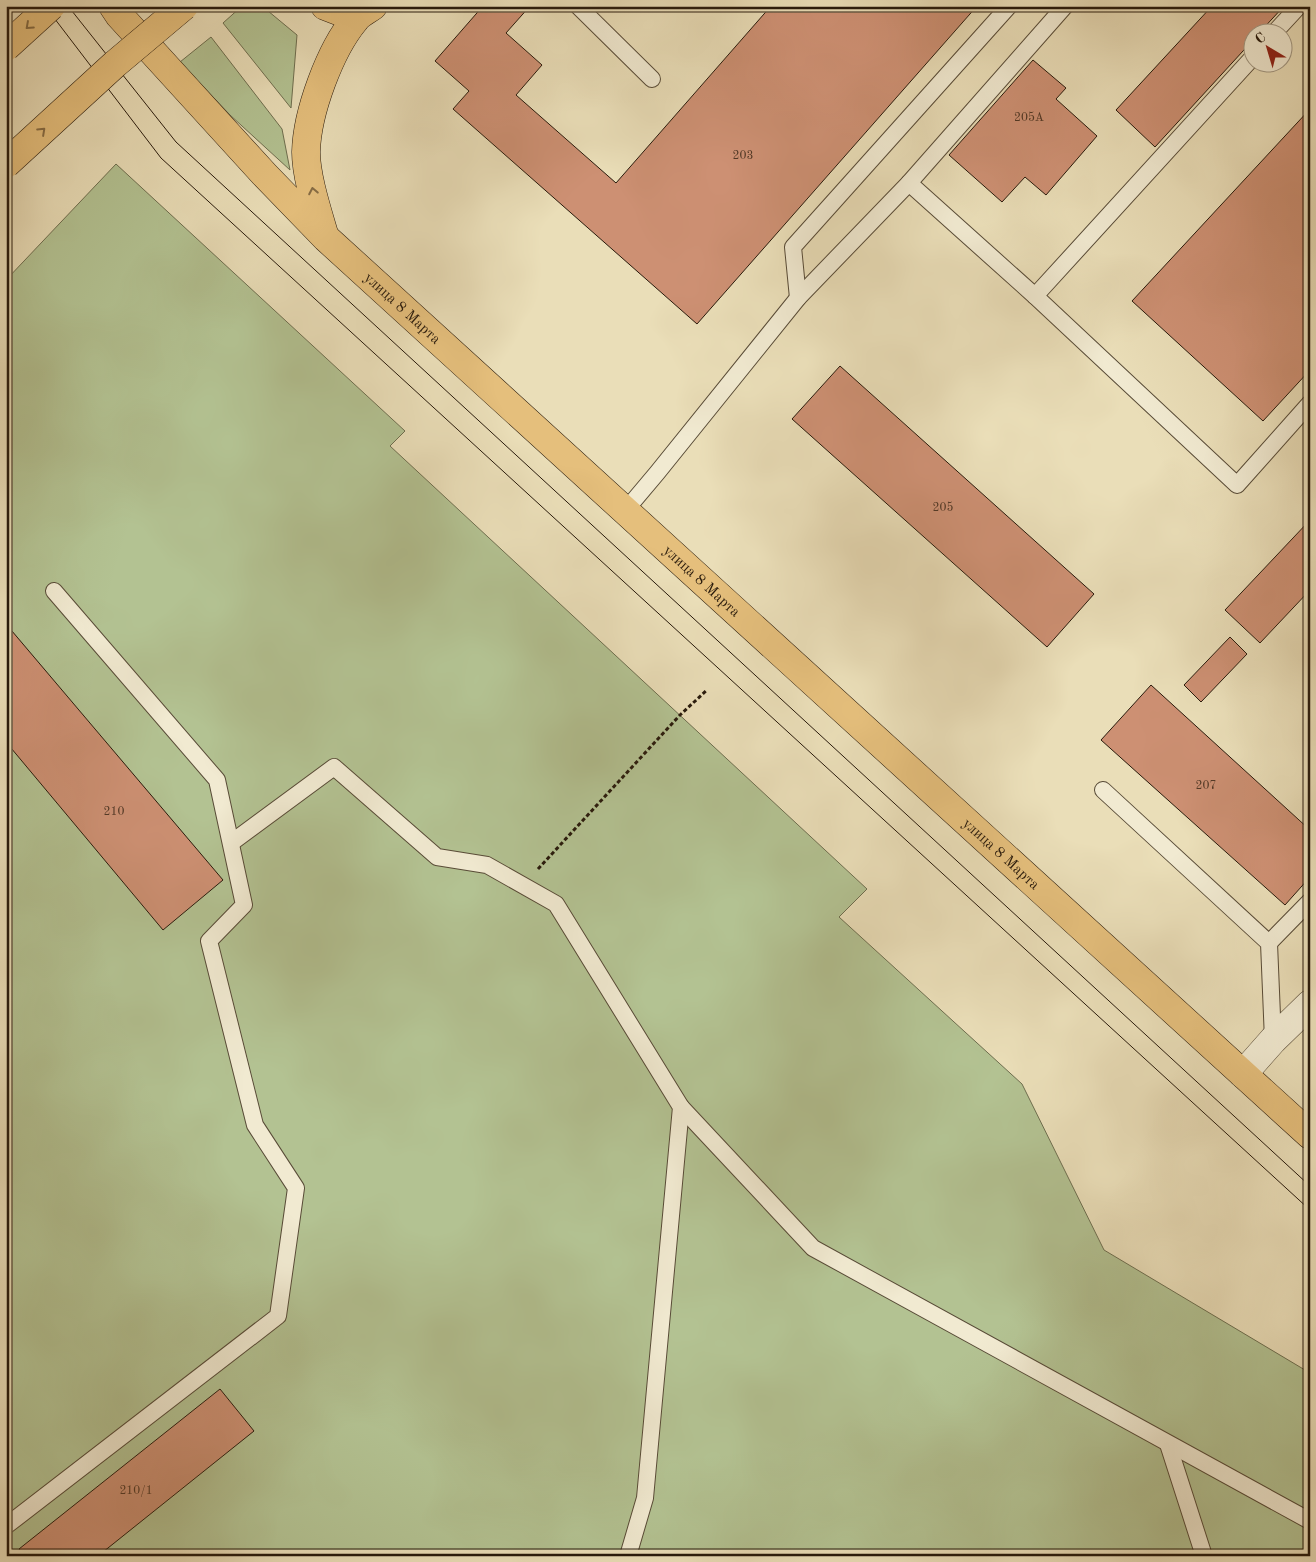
<svg xmlns="http://www.w3.org/2000/svg" width="1316" height="1562" font-family="'Old Standard TT',serif">
<rect width="100%" height="100%" fill="#eadeb8"/>
<filter id="stains"><feTurbulence type="fractalNoise" baseFrequency=".004" numOctaves="4"/><feColorMatrix values="0 0 0 0 .2 0 0 0 0 .09 0 0 0 0 .02 0 0 0 .5 -.17"/></filter>
<radialGradient id="worn" r=".72"><stop offset=".6" stop-color="#630" stop-opacity="0"/><stop offset="1" stop-color="#630" stop-opacity=".3"/></radialGradient>
<g fill="#b3c292" stroke="#6e6e4f">
<path d="M242,6H262L297,35L291,108L223,23Z"/>
<path d="M211,37L282,129L290,170L230,115L180,62Z"/>
<path d="M116,164L405,431L390,446L867,889L839,917L1022,1084L1104,1250L1310,1373V1556H6V280Z"/>
</g>
<g fill="#cd9073" stroke="#281a0c">
<path d="M483,6H530L506,33L542,65L516,95L616,183L771,6H977L697,324L453,109L469,91L435,61Z"/>
<path d="M1212,6H1284L1260,32H1254V39L1155,147L1116,110Z"/>
<path d="M1033,60L1066,88L1056,99L1097,136L1046,195L1025,177L1002,202L949,155Z"/>
<path d="M1310,109V370L1263,421L1132,301Z"/>
<path d="M840,366L1094,594L1047,647L792,419Z"/>
<path d="M1310,520V590L1260,643L1225,610Z"/>
<path d="M6,624L223,880L163,930L6,742Z"/>
<path d="M1230,637L1247,654L1201,702L1184,685Z"/>
<path d="M1151,685L1310,830V877L1285,905L1101,740Z"/>
<path d="M220,1389L254,1431L98,1556H24L19,1549Z"/>
</g>
<g fill="none" stroke-linecap="round" stroke-linejoin="round">
<defs>
<g id="service">
<path d="M578,6L652,79"/>
<path d="M1275,32L1299,6"/>
<path d="M909,183L1035,296L1237,485L1310,403"/>
<path d="M1035,296L1254,56"/>
<path d="M798,298L793,247L1009,6"/>
<path d="M625,511L657,473L798,298L909,183L1065,6"/>
<path d="M1103,790L1269,943L1273,1040"/>
<path d="M231,843L334,767L437,857L487,865L556,904L681,1107L645,1498L628,1556"/>
<path d="M1269,943L1310,901"/>
<path d="M681,1107L813,1248L1310,1521"/>
<path d="M1168,1444L1204,1556"/>
<path d="M6,1526L278,1316L296,1188L255,1125L209,941L244,905L217,780L54,591"/>
</g>
<path id="minor" d="M1243,1074L1273,1040L1310,1004"/>
<g id="primary">
<path id="s1" d="M113,6L119,15L264,174L326,238L1310,1135"/>
<path d="M325,6L356,18"/>
<path d="M324,234C317,210 306,176 306,152C307,112 330,50 355,20C359,14 368,10 373,6"/>
</g>
</defs>
<use href="#service" stroke="#584b37" stroke-width="18"/>
<use href="#minor" stroke="#584b37" stroke-width="29"/>
<use href="#primary" stroke="#281a0c" stroke-width="29"/>
<path stroke="#281a0c" stroke-width="3" stroke-dasharray="4 2.5" stroke-linecap="butt" d="M538,869L680,715L707,690"/>
<use href="#service" stroke="#f1ead1" stroke-width="16"/>
<use href="#minor" stroke="#f1ead1" stroke-width="28"/>
<use href="#primary" stroke="#e5bf7c" stroke-width="28"/>
<g stroke="#281a0c" stroke-width="1">
<path d="M45,6L161,158L1310,1210"/>
<path d="M68,6L176,142L1310,1186"/>
</g>
<defs>
<g id="primary-bridge">
<path d="M6,47L51,6"/>
<path d="M6,164L115,64L184,6"/>
</g>
</defs>
<use href="#primary-bridge" stroke="#281a0c" stroke-width="29" stroke-linecap="butt"/>
<use href="#primary-bridge" stroke="#e5bf7c" stroke-width="28"/>
</g>
<defs><path id="oneway-chevron" d="M-2-3.5L2.5 0L-2 3.5" fill="none" stroke-width="1.6" stroke-linecap="round" stroke-linejoin="round" transform="scale(1.25)"/></defs>
<g stroke="#866c44">
<use href="#oneway-chevron" transform="translate(29 26) rotate(138)"/>
<use href="#oneway-chevron" transform="translate(42 131) rotate(-43)"/>
<use href="#oneway-chevron" transform="translate(313 191) rotate(-101)"/>
</g>
<g text-anchor="middle" stroke-width="4.5" stroke-linejoin="round" paint-order="stroke">
<g font-size="12" fill="#513826">
<text x="1029" y="121">205А</text>
<text x="743" y="159">203</text>
<text x="943" y="511">205</text>
<text x="1206" y="789">207</text>
<text x="114" y="815">210</text>
<text x="136" y="1494">210/1</text>
</g>
<g font-size="15" fill="#281a0c" stroke="#f1ead1">
<text dy="5" stroke="none"><textPath href="#s1" startOffset="419">улица 8 Марта</textPath></text>
<text dy="5" stroke="none"><textPath href="#s1" startOffset="824">улица 8 Марта</textPath></text>
<text dy="5" stroke="none"><textPath href="#s1" startOffset="1229">улица 8 Марта</textPath></text>
</g>
</g>
<rect width="1316" height="1562" fill="none" stroke="#eadeb8" stroke-width="25"/>
<rect x="8" y="8" width="1301" height="1547" fill="none" stroke="#281a0c" stroke-width="2.5"/>
<rect x="12" y="12" width="1291" height="1537" fill="none" stroke="#281a0c"/>
<g transform="translate(1268 48) rotate(322)"><circle r="24" fill="#f1ead1" stroke="#a19782"/>
<path d="M0-4L9 19L0 12L-9 19Z" fill="#8f2418"/>
<text y="-8" font-size="14" font-weight="bold" text-anchor="middle" fill="#281a0c">С</text>
</g>
<rect width="100%" height="100%" filter="url(#stains)"/>
<rect width="100%" height="100%" fill="url(#worn)"/>
</svg>
